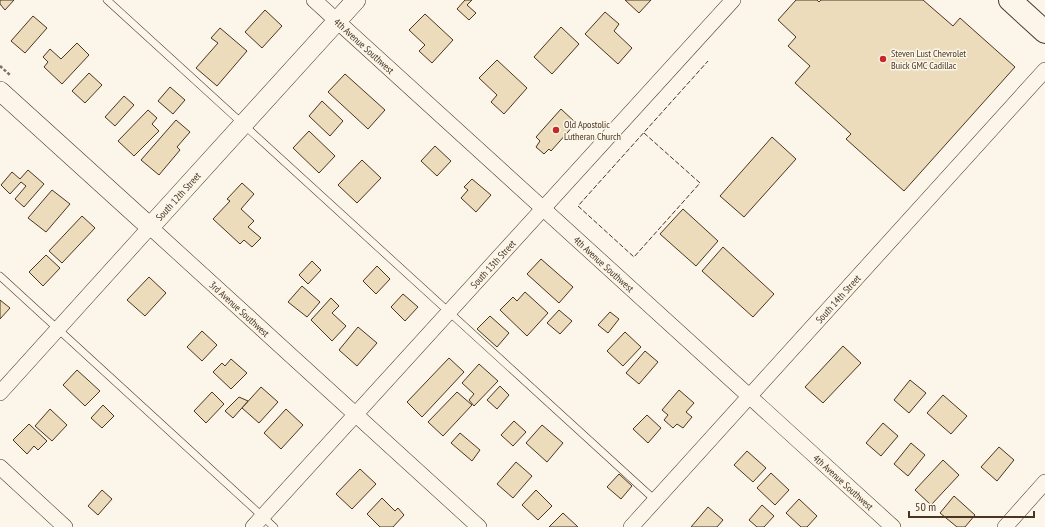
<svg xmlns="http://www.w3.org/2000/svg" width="1045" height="527" font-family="'PT Sans Narrow',sans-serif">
<rect width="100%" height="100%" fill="#fbf6e9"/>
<g fill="#ecdcbc" stroke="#4a3520">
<path d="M0,0H14L5,10L0,4Z"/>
<path d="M465,0H472L467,5L476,13L469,20L457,9Z"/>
<path d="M625,0H651L639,13Z"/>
<path d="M796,0H817L819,2L821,0H923L953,26L960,18L1015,67L904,191L846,139L851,134L795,83L810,66L788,46L796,37L778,20Z"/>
<path d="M265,10L282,26L262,48L245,32Z"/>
<path d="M605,12L619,24L614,31L632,48L618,64L585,34Z"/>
<path d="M425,14L453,40L432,63L419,51L425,45L409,30Z"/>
<path d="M33,16L47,28L25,53L11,41Z"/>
<path d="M561,27L579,44L552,74L534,57Z"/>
<path d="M220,28L247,51L217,86L196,68L218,43L211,38Z"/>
<path d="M77,43L89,55L62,84L44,67L48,62L43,57L50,49L61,59Z"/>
<path d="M497,60L527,88L504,114L491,102L497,95L479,78Z"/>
<path d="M89,73L102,85L85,103L72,91Z"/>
<path d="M345,74L385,110L368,129L328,92Z"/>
<path d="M170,87L185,100L173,114L158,101Z"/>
<path d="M124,96L134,105L115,126L105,117Z"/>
<path d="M322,101L343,121L330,136L309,116Z"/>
<path d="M561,109L576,123L551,151L549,149L544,154L536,147L540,141L536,137Z"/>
<path d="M148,110L157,118L152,124L159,131L134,156L118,141Z"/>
<path d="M176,120L190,132L177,147L180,150L159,175L141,160Z"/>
<path d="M309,131L335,156L319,173L293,148Z"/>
<path d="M772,137L796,159L744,217L720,196Z"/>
<path d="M435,146L451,161L437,176L421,161Z"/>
<path d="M362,160L381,178L357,203L338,185Z"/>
<path d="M28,170L44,184L24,207L15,199L26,186L21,182L10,194L1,185L12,172L20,179Z"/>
<path d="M472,179L491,195L476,212L461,198L468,190L464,187Z"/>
<path d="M242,183L254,194L241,209L254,221L248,227L261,238L252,247L244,240L240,244L213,219L230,201L227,199Z"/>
<path d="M52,190L70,204L46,232L28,218Z"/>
<path d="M683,209L718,241L696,266L660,234Z"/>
<path d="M82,216L95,228L62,263L49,251Z"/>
<path d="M723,247L774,294L753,317L702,271Z"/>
<path d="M46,255L60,268L43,286L29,272Z"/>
<path d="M541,259L573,287L559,303L527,274Z"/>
<path d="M312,261L321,270L308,284L299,275Z"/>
<path d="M377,266L390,279L376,294L363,281Z"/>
<path d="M149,277L166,293L145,316L127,300Z"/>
<path d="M302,286L320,302L307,317L288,302Z"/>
<path d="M525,292L548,313L527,336L500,310L513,297L517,301Z"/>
<path d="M403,294L418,307L405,321L391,307Z"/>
<path d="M331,298L339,306L332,313L346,326L332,341L311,320Z"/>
<path d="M0,300L10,308L0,319Z"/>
<path d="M559,310L572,321L560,334L547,323Z"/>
<path d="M610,312L619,319L608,333L598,325Z"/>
<path d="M490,316L509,333L497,347L477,329Z"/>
<path d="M358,327L377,343L357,366L339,350Z"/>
<path d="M202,331L217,345L202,361L187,347Z"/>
<path d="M625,332L641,347L623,366L607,351Z"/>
<path d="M843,346L861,363L823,403L805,387Z"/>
<path d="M645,351L658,362L639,384L626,373Z"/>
<path d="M449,358L464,372L422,417L407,402Z"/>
<path d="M231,359L247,373L231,389L213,372L222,363L225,366Z"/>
<path d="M479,364L498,381L474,406L469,400L474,394L462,383Z"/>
<path d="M77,370L100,391L85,406L63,385Z"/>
<path d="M910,380L926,393L909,413L894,400Z"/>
<path d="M500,386L509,395L497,409L487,400Z"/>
<path d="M261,387L278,402L259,423L242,408Z"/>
<path d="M679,390L694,403L686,412L692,417L683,428L677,424L673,428L664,420L668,415L662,410Z"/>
<path d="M212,392L224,404L206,423L194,411Z"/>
<path d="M457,392L472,405L443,436L428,422Z"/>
<path d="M943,395L967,416L951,434L927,413Z"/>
<path d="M239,397L248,401L233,418L225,411Z"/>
<path d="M103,405L114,416L102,428L91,418Z"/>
<path d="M50,409L67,425L52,441L35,426Z"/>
<path d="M286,409L303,425L281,449L264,433Z"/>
<path d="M647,415L661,428L648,443L633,429Z"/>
<path d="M514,421L526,432L513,446L501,435Z"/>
<path d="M883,423L898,436L881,456L866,443Z"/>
<path d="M29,424L47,441L38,450L34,446L27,454L13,440Z"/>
<path d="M542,425L563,443L547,462L526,443Z"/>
<path d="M460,433L480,450L472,461L451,443Z"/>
<path d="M911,443L925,455L908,476L894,464Z"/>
<path d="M999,447L1014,460L997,481L981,467Z"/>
<path d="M747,451L766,468L753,482L734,465Z"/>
<path d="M943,460L959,475L931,505L915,490Z"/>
<path d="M516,462L532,476L513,498L497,484Z"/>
<path d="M360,469L376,484L352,509L336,494Z"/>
<path d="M771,473L789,490L775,505L757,488Z"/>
<path d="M619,474L632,486L621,499L607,487Z"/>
<path d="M102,490L112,499L98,515L88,506Z"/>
<path d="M536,490L552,506L538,520L522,505Z"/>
<path d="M954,496L975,515L965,527H957L940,513Z"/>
<path d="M382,498L395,511L398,508L404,515L393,527H380L367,514Z"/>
<path d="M799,499L817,516L807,527H801L786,513Z"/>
<path d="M762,505L774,516L764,527H757L749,520Z"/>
<path d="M708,507L723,520L717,527H691Z"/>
<path d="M563,513L578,527H549Z"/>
</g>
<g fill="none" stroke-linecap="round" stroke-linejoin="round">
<defs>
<g id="service">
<path d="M107,0L655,500"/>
<path d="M0,276L274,527"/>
</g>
<g id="minor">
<path id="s1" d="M314,0L893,527"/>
<path id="s2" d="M0,393L150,227L479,527"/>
<path d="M0,467L65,527"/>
<path id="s3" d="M253,527L733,0"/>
<path id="s4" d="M631,527L1045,70"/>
<path d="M1005,527L1045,482"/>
</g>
<g id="tertiary">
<path id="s5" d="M0,91L150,227L356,0"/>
</g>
<path id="trunk" d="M1010,0L1045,32"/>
</defs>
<use href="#service" stroke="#4a3520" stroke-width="8"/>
<use href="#minor" stroke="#4a3520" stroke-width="16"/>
<use href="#tertiary" stroke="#4a3520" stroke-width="20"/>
<use href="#trunk" stroke="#4a3520" stroke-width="24"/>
<path stroke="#7f6f5c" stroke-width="2.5" stroke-dasharray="3 2" stroke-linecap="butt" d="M0,66L10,75"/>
<use href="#service" stroke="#fbf6e9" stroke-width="7"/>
<use href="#minor" stroke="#fbf6e9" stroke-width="15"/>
<use href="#tertiary" stroke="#fbf6e9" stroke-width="19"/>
<use href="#trunk" stroke="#fbf6e9" stroke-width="22"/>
<path stroke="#4a3520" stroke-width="1" stroke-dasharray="5 2" stroke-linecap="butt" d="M644,133L700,183L634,257L578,206L708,61"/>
</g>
<g fill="#c62828" stroke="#fbf6e9" stroke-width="1.5">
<circle cx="883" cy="59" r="4"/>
<circle cx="556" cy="130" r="4"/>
</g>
<g text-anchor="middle" stroke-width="3" stroke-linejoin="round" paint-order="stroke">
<g font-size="10" fill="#4a3520" stroke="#fbf6e9">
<text dy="4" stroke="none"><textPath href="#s1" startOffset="68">4th Avenue Southwest</textPath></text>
<text dy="4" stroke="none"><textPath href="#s5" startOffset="244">South 12th Street</textPath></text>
<text dy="4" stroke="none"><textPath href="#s1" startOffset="392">4th Avenue Southwest</textPath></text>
<text dy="4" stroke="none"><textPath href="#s3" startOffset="356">South 13th Street</textPath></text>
<text dy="4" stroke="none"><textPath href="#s4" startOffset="308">South 14th Street</textPath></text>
<text dy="4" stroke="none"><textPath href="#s2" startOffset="345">3rd Avenue Southwest</textPath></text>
<text dy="4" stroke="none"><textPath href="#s1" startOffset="716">4th Avenue Southwest</textPath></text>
</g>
<g font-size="10" fill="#4a3520" stroke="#fbf6e9" text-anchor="start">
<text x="891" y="57">Steven Lust Chevrolet<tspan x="891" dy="12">Buick GMC Cadillac</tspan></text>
<text x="564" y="128">Old Apostolic<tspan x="564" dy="12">Lutheran Church</tspan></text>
</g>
</g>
<path d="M909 511v6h125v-6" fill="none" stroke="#4a3520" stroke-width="2"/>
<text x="915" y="511" font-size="12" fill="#4a3520" stroke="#fbf6e9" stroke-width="3" paint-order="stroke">50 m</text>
</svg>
